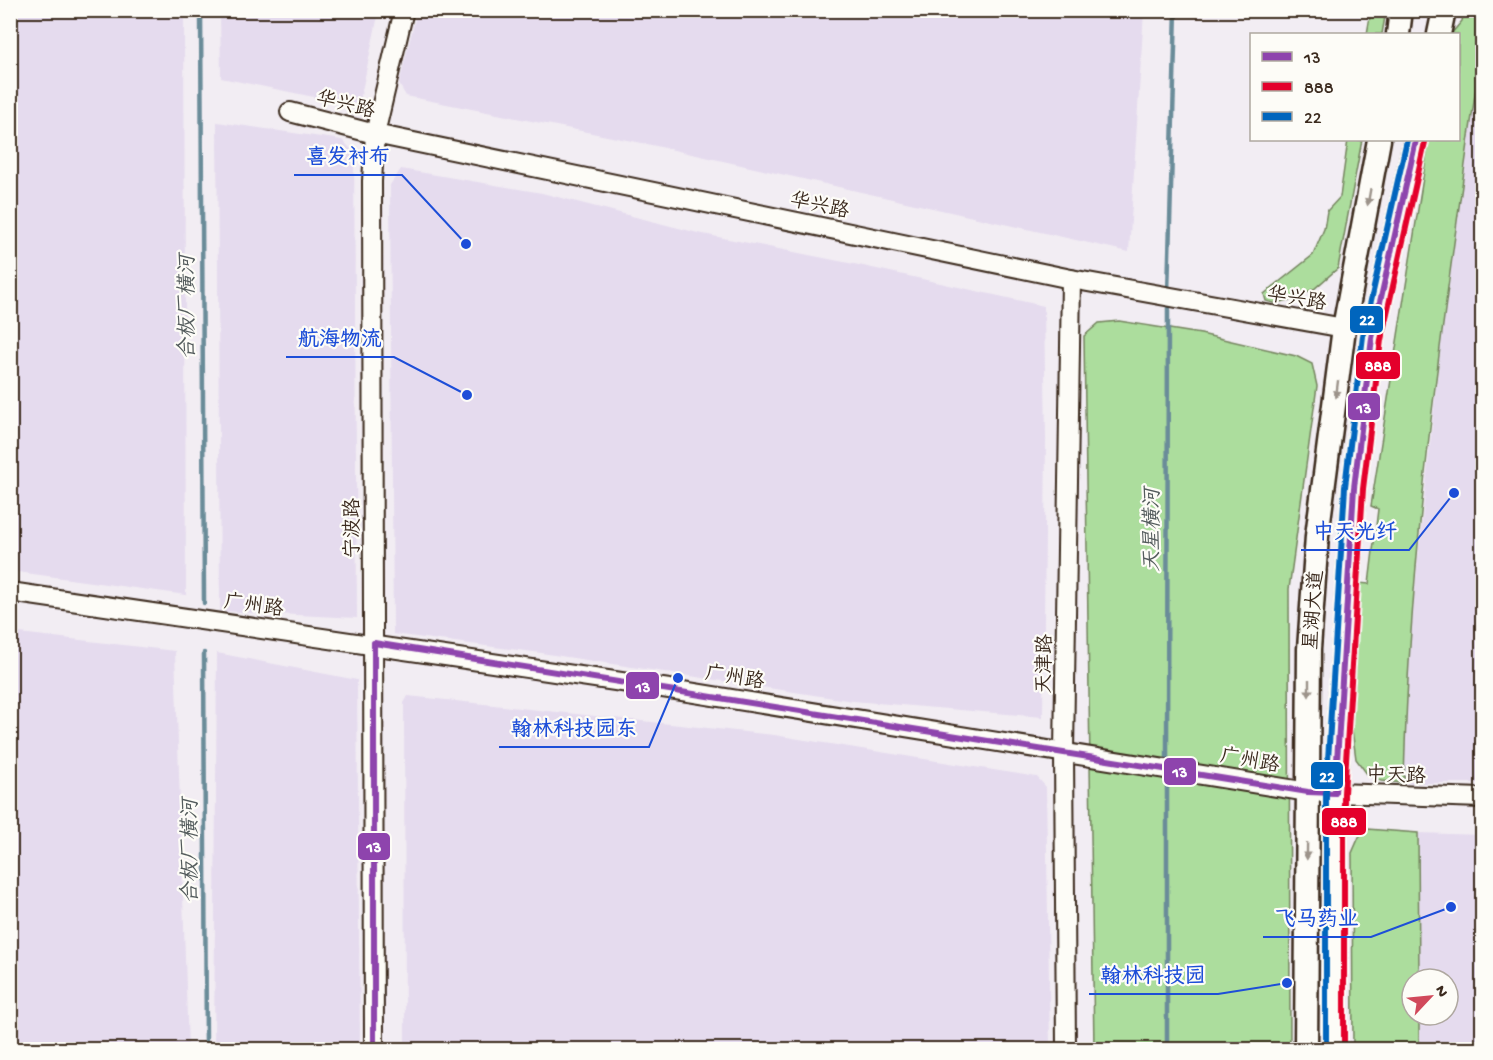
<svg xmlns="http://www.w3.org/2000/svg" width="1493" height="1060" font-family="'Gochi Hand','LXGW WenKai TC',sans-serif">
<rect width="100%" height="100%" fill="#f2edf3"/>
<filter id="ink" filterUnits="userSpaceOnUse"><feTurbulence type="fractalNoise" baseFrequency=".0167" numOctaves="2"/><feDisplacementMap in="SourceGraphic" scale="12" xChannelSelector="R" yChannelSelector="G"/><feConvolveMatrix kernelMatrix="1 2 1 2 8 2 1 2 1" color-interpolation-filters="sRGB"/></filter>
<g filter="url(#ink)">
<g fill="#e5dbee">
<path d="M11,10L184,11L186,595L11,571Z"/>
<path d="M220,11H379L360,100L353,105L221,78Z"/>
<path d="M417,11H1144L1129,252L647,144L406,96L399,84Z"/>
<path d="M1482,46V783H1404L1406,673L1444,312Z"/>
<path d="M217,122L342,140L354,152L357,618L220,611Z"/>
<path d="M401,169L542,193L698,233L854,264L1044,306L1046,440L1043,717L853,701L541,653L393,634L390,185Z"/>
<path d="M11,632L175,651L188,1049H11Z"/>
<path d="M217,653L357,680L360,1049H214Z"/>
<path d="M408,696L774,735L1037,777L1046,787L1050,1049H405L404,703Z"/>
<path d="M1418,833L1482,835V1049H1419V1015H1448V979H1419Z"/>
</g>
<g fill="#acdd9d" stroke="#74845e" stroke-width="1.5">
<path d="M1371,11H1386L1382,34H1367Z"/>
<path d="M1464,11H1482V46C1447,290 1409,536 1404,783L1381,781L1367,774L1356,759L1352,729L1359,583L1369,584L1378,509L1371,506L1429,140H1458V34H1451L1462,21Z"/>
<path d="M1348,140H1362L1338,268L1314,289L1290,300L1274,303L1266,301L1264,294L1313,255L1324,229L1327,211L1340,197Z"/>
<path d="M1119,321L1201,334L1296,356L1312,364L1317,386L1289,589L1290,1049H1094L1084,336L1099,323Z"/>
<path d="M1367,829L1418,833L1419,979H1412V1015H1419V1049H1353L1352,853L1359,837Z"/>
</g>
<g fill="none" stroke-linecap="round" stroke-linejoin="round">
<g stroke="#6a8c99" stroke-width="4.5">
<path d="M201,10L204,603"/>
<path d="M1168,293L1176,10"/>
<path d="M204,653L206,1050"/>
<path d="M1167,764L1168,301"/>
<path d="M1167,1050V772"/>
</g>
<defs>
<g id="minor">
<path d="M290,112L375,134L1071,279L1344,328"/>
<path d="M10,592L676,690L1308,792L1482,798"/>
<path d="M374,1050L372,181L375,134L404,10"/>
<path d="M1066,1050L1064,752L1071,279"/>
</g>
<g id="major">
<path d="M1398,34L1401,10"/>
<path d="M1439,34L1444,10"/>
<path d="M1306,1050L1309,649L1317,536L1344,328L1379,140"/>
<path d="M1335,1050V793L1354,488L1372,338L1416,140"/>
</g>
</defs>
<use href="#minor" stroke="#3b2a1e" stroke-width="22"/>
<use href="#major" stroke="#3b2a1e" stroke-width="27"/>
<use href="#minor" stroke="#fdfcf7" stroke-width="18"/>
<use href="#major" stroke="#fdfcf7" stroke-width="22"/>
<defs>
<g id="bus-1">
<path d="M374,643L1308,792L1335,793L1354,488L1372,338L1416,140"/>
<path d="M374,643V1050"/>
</g>
<path id="bus-2" d="M1344,1050V793L1363,489L1381,340L1425,142"/>
<path id="bus-3" d="M1326,1050V792L1345,487L1363,336L1407,140"/>
</defs>
<use href="#bus-1" stroke="#fdfcf7" stroke-width="10"/>
<use href="#bus-2" stroke="#fdfcf7" stroke-width="10"/>
<use href="#bus-3" stroke="#fdfcf7" stroke-width="10"/>
<use href="#bus-1" stroke="#8e44ad" stroke-width="6"/>
<use href="#bus-2" stroke="#e4002b" stroke-width="6"/>
<use href="#bus-3" stroke="#0065bd" stroke-width="6"/>
</g>
<defs><path id="oneway-solid" d="M-6-.8H1V-3.2L6.5 0L1 3.2V.8H-6Z" transform="scale(1.5)"/></defs>
<g fill="#9c938a">
<use href="#oneway-solid" transform="translate(1369 197) rotate(100)"/>
<use href="#oneway-solid" transform="translate(1337 389) rotate(97)"/>
<use href="#oneway-solid" transform="translate(1309 688) rotate(90)"/>
<use href="#oneway-solid" transform="translate(1307 851) rotate(91)"/>
</g>
</g>
<g text-anchor="middle" stroke-width="4.5" stroke-linejoin="round" paint-order="stroke">
<g font-size="20" fill="#3b2a1e" stroke="#fdfcf7">
<text transform="translate(346 103) rotate(14)" y="7">华兴路</text>
<text transform="translate(820 204) rotate(12)" y="7">华兴路</text>
<text transform="translate(1297 297) rotate(10)" y="7">华兴路</text>
<text transform="translate(351 528) rotate(-90)" y="7">宁波路</text>
<text transform="translate(254 604) rotate(8)" y="7">广州路</text>
<text transform="translate(1312 610) rotate(-86)" y="7">星湖大道</text>
<text transform="translate(1043 664) rotate(-89)" y="7">天津路</text>
<text transform="translate(735 676) rotate(9)" y="7">广州路</text>
<text transform="translate(1250 759) rotate(10)" y="7">广州路</text>
<text transform="translate(1396 774) rotate(2)" y="7">中天路</text>
</g>
<g font-size="21" font-style="italic" fill="#535b5c" stroke="#fdfcf7">
<text transform="translate(186 307) rotate(-90)" y="7">合板厂横河</text>
<text transform="translate(1151 530) rotate(-90)" y="7">天星横河</text>
<text transform="translate(189 851) rotate(-90)" y="7">合板厂横河</text>
</g>
</g>
<path fill="none" stroke="#1d4ed8" stroke-width="2" d="M466 244L402 175H294M467 395L394 357H286M1454 493L1409 550H1301M678 678L649 747H499M1451 907L1371 937H1263M1287 983L1218 994H1089"/>
<g fill="#1d4ed8" stroke="#fdfcf7" stroke-width="2">
<circle cx="466" cy="244" r="6"/>
<circle cx="467" cy="395" r="6"/>
<circle cx="1454" cy="493" r="6"/>
<circle cx="678" cy="678" r="6"/>
<circle cx="1451" cy="907" r="6"/>
<circle cx="1287" cy="983" r="6"/>
</g>
<g font-size="21" text-anchor="middle" font-weight="bold" fill="#1d4ed8" stroke="#fdfcf7" stroke-width="4.5" stroke-linejoin="round" paint-order="stroke">
<text x="348" y="163">喜发衬布</text>
<text x="340" y="345">航海物流</text>
<text x="1355" y="538">中天光纤</text>
<text x="574" y="735">翰林科技园东</text>
<text x="1317" y="925">飞马药业</text>
<text x="1153" y="982">翰林科技园</text>
</g>
<g stroke="#fdfcf7" stroke-width="2">
<rect x="1349" y="305" width="35" height="29" rx="6" fill="#0065bd"/>
<rect x="1355" y="351" width="46" height="29" rx="6" fill="#e4002b"/>
<rect x="1347" y="392" width="34" height="29" rx="6" fill="#8e44ad"/>
<rect x="625" y="671" width="35" height="29" rx="6" fill="#8e44ad"/>
<rect x="1163" y="757" width="34" height="29" rx="6" fill="#8e44ad"/>
<rect x="1310" y="761" width="34" height="29" rx="6" fill="#0065bd"/>
<rect x="1321" y="807" width="46" height="29" rx="6" fill="#e4002b"/>
<rect x="357" y="832" width="34" height="29" rx="6" fill="#8e44ad"/>
</g>
<g font-size="16" text-anchor="middle" font-weight="bold" fill="#fff">
<text x="1367" y="325">22</text>
<text x="1378" y="371">888</text>
<text x="1364" y="413">13</text>
<text x="643" y="692">13</text>
<text x="1180" y="777">13</text>
<text x="1327" y="782">22</text>
<text x="1344" y="827">888</text>
<text x="374" y="852">13</text>
</g>
<rect width="1493" height="1060" fill="none" stroke="#fdfcf7" stroke-width="36"/>
<rect x="18" y="18" width="1457" height="1024" fill="none" stroke="#3b2a1e" stroke-width="2" filter="url(#ink)"/>
<rect x="1250" y="33" width="210" height="108" fill="#fdfcf7" stroke="#afa8a0" stroke-width="1.5"/>
<rect x="1262" y="52" width="30" height="9" fill="#8e44ad" stroke="#afa8a0" stroke-width="1.5"/>
<text x="1304" y="63" font-size="18" fill="#3b2a1e">13</text>
<rect x="1262" y="82" width="30" height="9" fill="#e4002b" stroke="#afa8a0" stroke-width="1.5"/>
<text x="1304" y="93" font-size="18" fill="#3b2a1e">888</text>
<rect x="1262" y="112" width="30" height="9" fill="#0065bd" stroke="#afa8a0" stroke-width="1.5"/>
<text x="1304" y="123" font-size="18" fill="#3b2a1e">22</text>
<g transform="translate(1430 997) rotate(64)"><circle r="28" fill="#fdfcf7" stroke="#afa8a0" stroke-width="1.5"/>
<path d="M0-4.5L10 22L0 15L-10 22Z" fill="#d1495b"/>
<text y="-9" font-size="16" font-weight="bold" text-anchor="middle" fill="#3b2a1e">N</text>
</g>
</svg>
